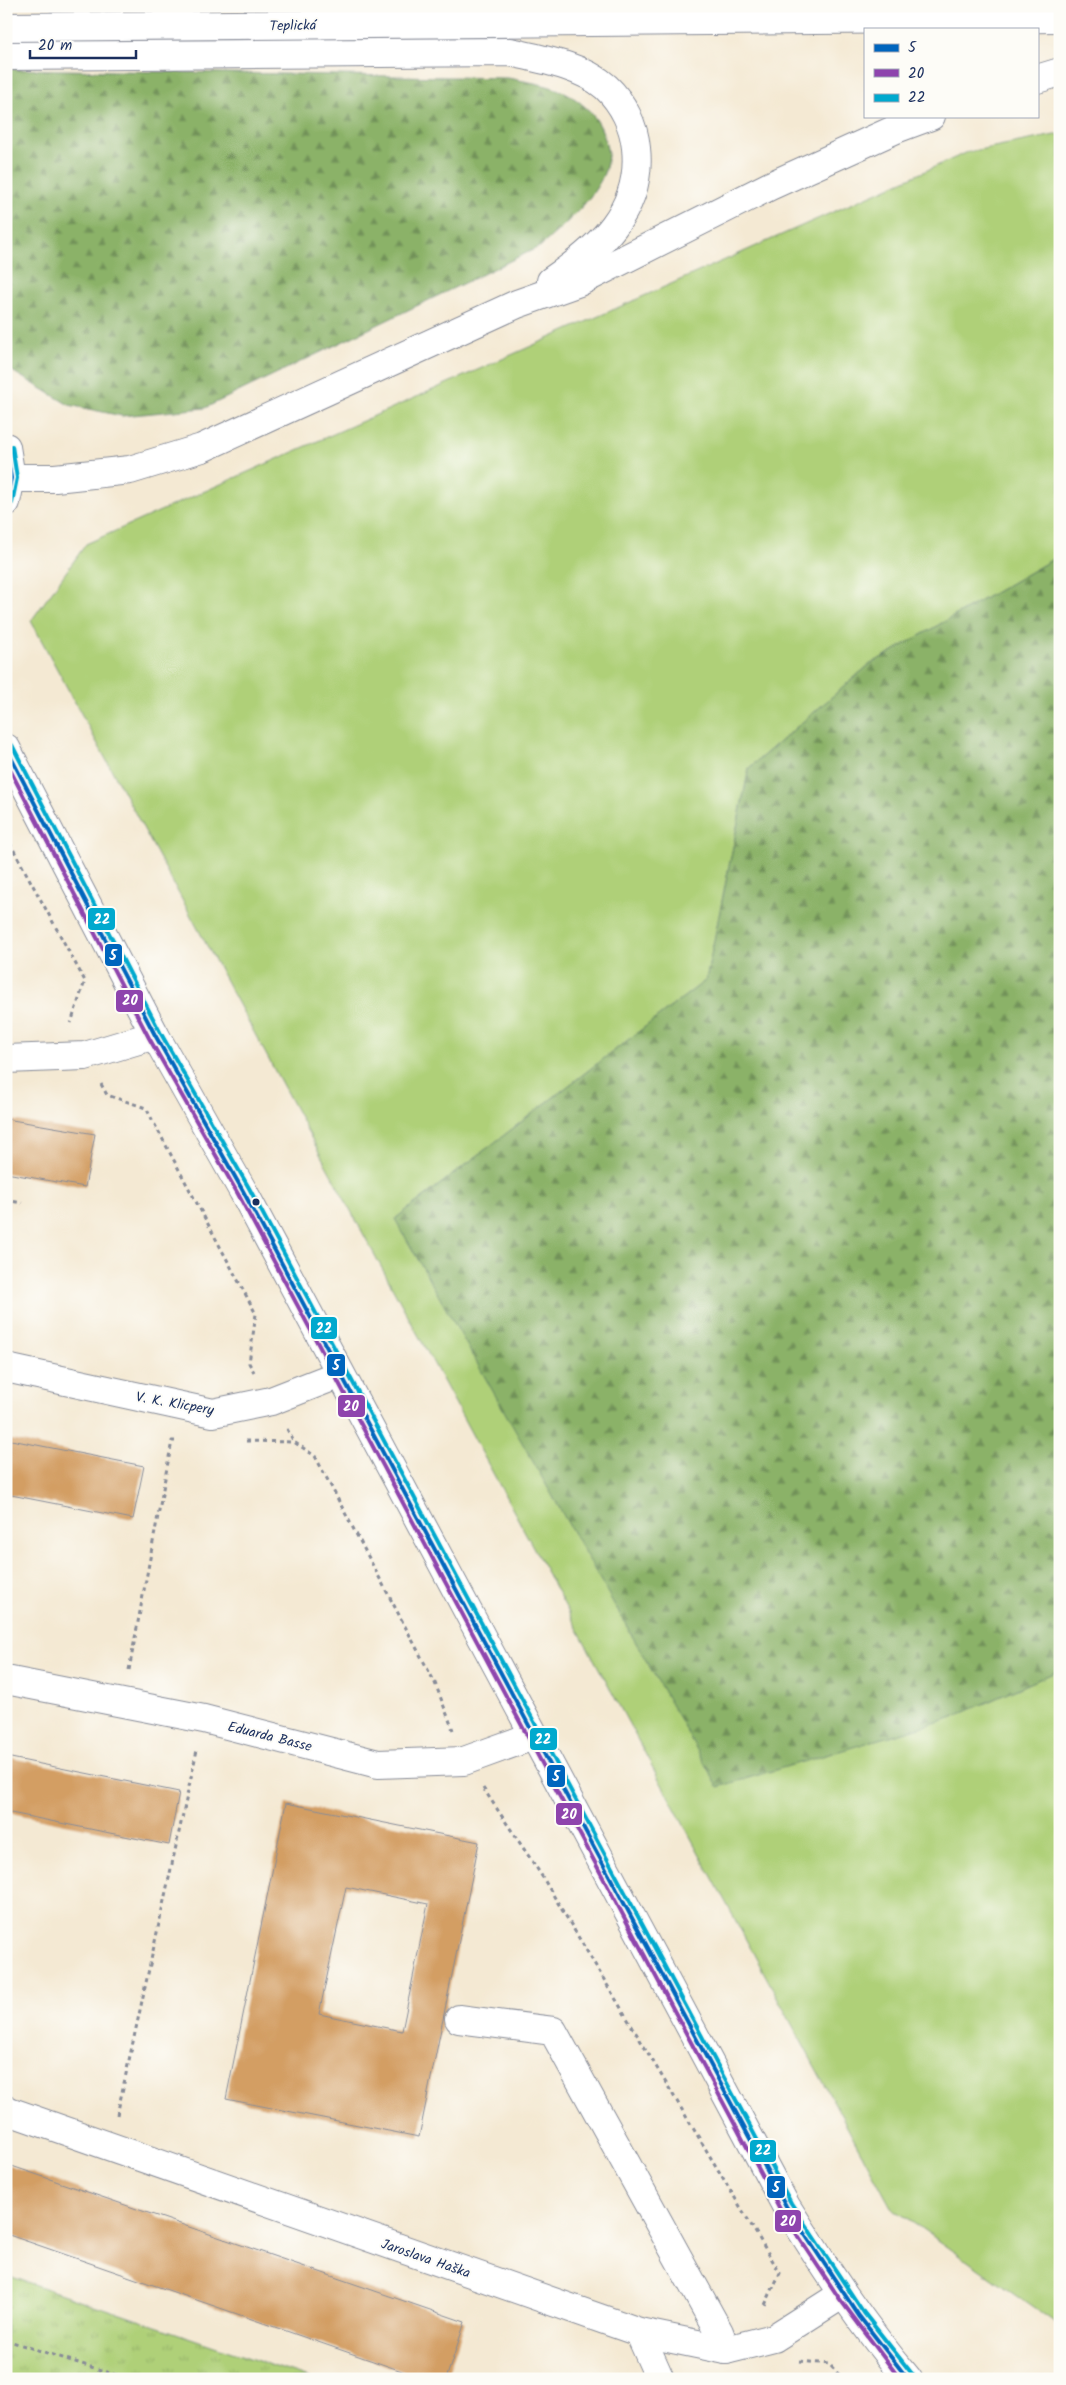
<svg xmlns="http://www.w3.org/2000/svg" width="1066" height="2385" font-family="Kalam,sans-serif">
<defs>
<pattern id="forest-firs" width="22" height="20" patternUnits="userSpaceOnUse" patternTransform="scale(1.25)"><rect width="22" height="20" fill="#8bb268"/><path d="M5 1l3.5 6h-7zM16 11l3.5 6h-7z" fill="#719159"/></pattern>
<pattern id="park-tufts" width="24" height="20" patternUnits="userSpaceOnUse" patternTransform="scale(1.25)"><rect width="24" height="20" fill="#afd078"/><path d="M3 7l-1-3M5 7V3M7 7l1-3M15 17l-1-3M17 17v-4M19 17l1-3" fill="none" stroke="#96b36a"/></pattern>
</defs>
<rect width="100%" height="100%" fill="#fdfcf7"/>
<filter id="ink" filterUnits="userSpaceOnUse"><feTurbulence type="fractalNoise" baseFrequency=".02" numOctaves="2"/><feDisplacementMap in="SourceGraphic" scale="10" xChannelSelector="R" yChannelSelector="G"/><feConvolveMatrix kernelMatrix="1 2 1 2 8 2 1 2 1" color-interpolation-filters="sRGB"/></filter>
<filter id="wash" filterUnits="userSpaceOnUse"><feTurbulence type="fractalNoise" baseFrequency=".0096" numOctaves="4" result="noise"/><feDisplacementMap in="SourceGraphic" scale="20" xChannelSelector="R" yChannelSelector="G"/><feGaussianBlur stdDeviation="1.12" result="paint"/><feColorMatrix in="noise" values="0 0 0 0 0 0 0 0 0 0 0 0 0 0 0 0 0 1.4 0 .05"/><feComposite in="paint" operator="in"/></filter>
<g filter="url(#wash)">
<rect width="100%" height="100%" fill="#f4e9d3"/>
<path fill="#afd078" stroke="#65806b" d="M1060,134V555L869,665L749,768L706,980L395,1219L951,1718L1060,1670V2326L891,2207L31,621L86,544L968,152Z"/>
<g fill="url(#forest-firs)" stroke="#537063">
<path d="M6,69L508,78C528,82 554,85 571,96C588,107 601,121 605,140C606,145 608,151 608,155C607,190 565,224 541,246L205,408L122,416L69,405L12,371L6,364Z"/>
<path d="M1060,555V1670L951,1718L718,1787L395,1219L706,980L749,768L869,665Z"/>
</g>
<path fill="url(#park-tufts)" stroke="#65806b" d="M6,2275L311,2379H6Z"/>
<g id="blocks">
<g fill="#d39e63" fill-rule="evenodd">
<path d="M6,1119L95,1134L85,1187L6,1173Z"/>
<path d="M6,1439L144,1466L133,1519L6,1494Z"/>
<path d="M6,1757L179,1792L169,1845L6,1812Z"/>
<path d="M286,1803L479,1842L419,2137L226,2099ZM346,1887L428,1904L402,2031L319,2014Z"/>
<path d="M6,2164L465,2322L446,2379H425L6,2234Z"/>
</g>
</g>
</g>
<g filter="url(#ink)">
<use href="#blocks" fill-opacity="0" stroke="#888c98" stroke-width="1"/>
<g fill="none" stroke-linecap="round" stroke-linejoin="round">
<defs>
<g id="minor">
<path d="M6,447L11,478L6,502"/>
<path d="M6,748L155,1035L243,1191L786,2206C824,2266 862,2325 908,2379"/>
<path d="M6,1059L85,1056L155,1035"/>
<path d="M6,1368L213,1413L271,1401L340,1374"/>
<path d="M6,1680L204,1719L378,1764L464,1761L533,1736"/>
<path d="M459,2019L553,2031L719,2332L726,2350"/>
<path d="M6,2110L639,2332L726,2350L774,2338L843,2294"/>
<path d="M639,2332L660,2379"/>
</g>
<g id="highway">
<path d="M6,27L1060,18"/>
<path d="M6,56L510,52C541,59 582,66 606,87C623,103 634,126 636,148C643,211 598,249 551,281"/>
<path d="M1037,79L1060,72"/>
<path d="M11,478H55L130,470L202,448L517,304L579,282L770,186L896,129L931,116"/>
</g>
</defs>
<use href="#minor" stroke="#888c98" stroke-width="30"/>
<use href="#highway" stroke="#888c98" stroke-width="30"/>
<g stroke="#888c98" stroke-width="3" stroke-dasharray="4 4" stroke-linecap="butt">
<path d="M6,836L85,981L71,1023"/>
<path d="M101,1084L107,1095L146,1108L256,1314L249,1363L254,1372"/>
<path d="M6,1200L22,1203"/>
<path d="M287,1429L294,1442L315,1456L435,1683L453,1730"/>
<path d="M246,1441L294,1442"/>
<path d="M129,1670L172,1441H177"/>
<path d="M483,1788L540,1873L780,2273L765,2305"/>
<path d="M117,2115L197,1750"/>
<path d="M6,2340L129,2379"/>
<path d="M800,2361L829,2364L843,2379"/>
</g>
<use href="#minor" stroke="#fff" stroke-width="28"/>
<use href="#highway" stroke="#fff" stroke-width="28"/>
<defs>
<g id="bus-1">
<path d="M6,449L11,478L6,501"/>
<path d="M6,748L155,1035L243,1191L786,2206L859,2316L908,2379"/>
</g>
<path id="bus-2" d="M6,762L149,1038L238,1194L780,2209L839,2298L900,2379"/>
<g id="bus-3">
<path d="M12,503L17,478L12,446"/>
<path d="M12,745L160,1032L249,1188L791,2203L864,2313L913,2375"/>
</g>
</defs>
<use href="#bus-1" stroke="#fdfcf7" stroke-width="8"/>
<use href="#bus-2" stroke="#fdfcf7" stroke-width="8"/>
<use href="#bus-3" stroke="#fdfcf7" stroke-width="8"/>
<use href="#bus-1" stroke="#0065bd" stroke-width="4"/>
<use href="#bus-2" stroke="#8e44ad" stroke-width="4"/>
<use href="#bus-3" stroke="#00a9ce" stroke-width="4"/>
</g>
</g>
<circle fill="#1b2f5e" stroke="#fdfcf7" stroke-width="2" cx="256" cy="1202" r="4.5"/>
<g text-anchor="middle" stroke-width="4" stroke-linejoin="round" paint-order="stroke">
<g font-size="14" fill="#1b2f5e" stroke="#fdfcf7">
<text transform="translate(293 25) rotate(-1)" y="5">Teplická</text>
<text transform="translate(175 1403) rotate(10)" y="5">V. K. Klicpery</text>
<text transform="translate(270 1736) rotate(14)" y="5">Eduarda Basse</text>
<text transform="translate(426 2258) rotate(19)" y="5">Jaroslava Haška</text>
</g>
</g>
<g stroke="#fdfcf7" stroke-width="2">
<rect x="87" y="907" width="29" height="24" rx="5" fill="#00a9ce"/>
<rect x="104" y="943" width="19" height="24" rx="5" fill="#0065bd"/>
<rect x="115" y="989" width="29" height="24" rx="5" fill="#8e44ad"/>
<rect x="310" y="1316" width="28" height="24" rx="5" fill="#00a9ce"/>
<rect x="326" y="1353" width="20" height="24" rx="5" fill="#0065bd"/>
<rect x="337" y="1394" width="29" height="24" rx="5" fill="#8e44ad"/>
<rect x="529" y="1727" width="29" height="24" rx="5" fill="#00a9ce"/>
<rect x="546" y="1764" width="20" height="24" rx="5" fill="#0065bd"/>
<rect x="555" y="1802" width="28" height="24" rx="5" fill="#8e44ad"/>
<rect x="749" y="2139" width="28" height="24" rx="5" fill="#00a9ce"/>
<rect x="766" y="2175" width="20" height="24" rx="5" fill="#0065bd"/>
<rect x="774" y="2209" width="28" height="24" rx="5" fill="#8e44ad"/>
</g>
<g font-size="14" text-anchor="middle" font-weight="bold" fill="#fff">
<text x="102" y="924">22</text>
<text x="113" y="960">5</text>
<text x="130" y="1005">20</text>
<text x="324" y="1333">22</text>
<text x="336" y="1370">5</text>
<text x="351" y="1411">20</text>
<text x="543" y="1744">22</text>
<text x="556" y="1781">5</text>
<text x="569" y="1819">20</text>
<text x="763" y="2155">22</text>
<text x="776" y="2192">5</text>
<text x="788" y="2226">20</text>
</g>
<rect width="1066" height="2385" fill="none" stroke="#fdfcf7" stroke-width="25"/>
<rect x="864" y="28" width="175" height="90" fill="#fdfcf7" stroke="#a3aaba"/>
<rect x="874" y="44" width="25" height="8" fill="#0065bd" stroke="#a3aaba"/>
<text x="908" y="52" font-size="15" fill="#1b2f5e">5</text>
<rect x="874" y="69" width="25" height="8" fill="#8e44ad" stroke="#a3aaba"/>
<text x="908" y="78" font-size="15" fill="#1b2f5e">20</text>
<rect x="874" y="94" width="25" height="8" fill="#00a9ce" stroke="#a3aaba"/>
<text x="908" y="102" font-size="15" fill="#1b2f5e">22</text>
<path d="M30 50v8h106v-8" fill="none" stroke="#1b2f5e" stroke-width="2.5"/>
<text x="38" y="50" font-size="15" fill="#1b2f5e" stroke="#fdfcf7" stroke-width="4" paint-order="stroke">20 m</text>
</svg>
